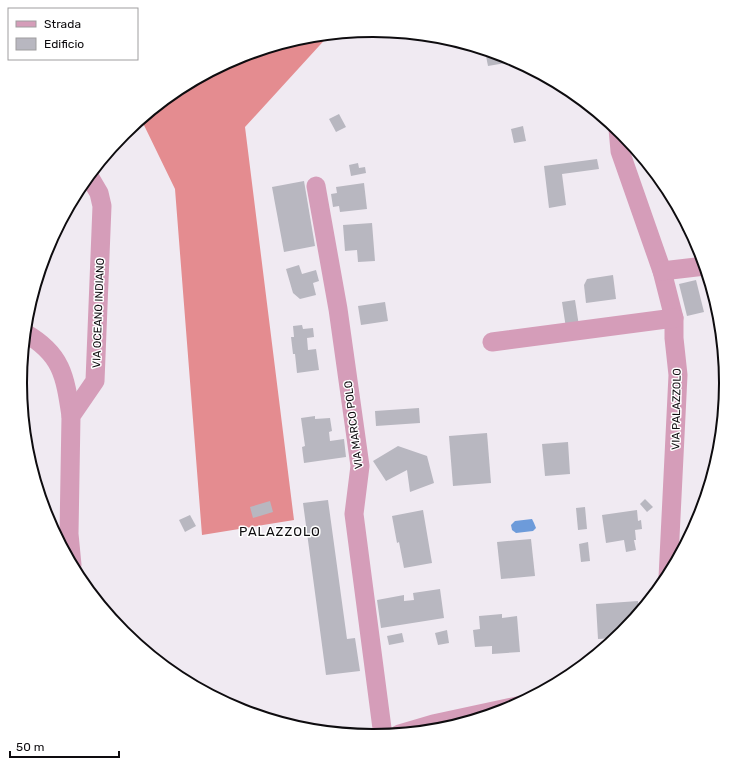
<svg xmlns="http://www.w3.org/2000/svg" width="747" height="767" font-family="Rubik,sans-serif">
<rect width="100%" height="100%" fill="#f0eaf2"/>
<path fill="#e48c90" d="M330,34L245,127L294,520L202,535L175,189L141,119L177,89L238,57L305,37Z"/>
<path fill="#6d9bda" d="M532,519L534,523L536,528L533,531L516,533L512,530L511,525L515,521Z"/>
<g fill="#b8b7c0">
<path d="M485,51H488L509,57L511,58L512,62L488,66Z"/>
<path d="M339,114L346,127L336,132L329,119Z"/>
<path d="M523,126L526,141L514,143L511,129Z"/>
<path d="M597,159L599,169L562,174L566,205L549,208L544,166Z"/>
<path d="M358,163L359,168L365,167L366,173L351,176L349,165Z"/>
<path d="M304,181L315,246L284,252L272,187Z"/>
<path d="M364,183L367,209L340,212L339,206L333,207L331,194L337,193L336,187Z"/>
<path d="M679,209L690,230L682,231Z"/>
<path d="M372,223L375,261L358,262L357,250L345,251L343,225Z"/>
<path d="M299,265L302,274L316,270L319,281L313,283L316,295L300,299L293,293L286,269Z"/>
<path d="M613,275L616,299L586,303L584,285L587,279Z"/>
<path d="M696,280L704,312L687,316L679,284Z"/>
<path d="M575,300L579,326L566,328L562,302Z"/>
<path d="M385,302L388,321L361,325L358,306Z"/>
<path d="M718,306L720,315L722,336H720L714,307Z"/>
<path d="M302,325L303,329L313,328L314,337L307,338L308,350L316,349L319,370L297,373L295,354H293L291,337H294L293,326Z"/>
<path d="M419,408L420,423L376,426L375,411Z"/>
<path d="M315,416V419L330,418L332,431L329,432L330,441L344,439L346,457L304,463L302,447L305,446L301,418Z"/>
<path d="M487,433L491,483L453,486L449,436Z"/>
<path d="M568,442L570,474L545,476L542,444Z"/>
<path d="M398,446L427,456L434,483L410,492L407,470L386,481L373,461Z"/>
<path d="M645,499L653,507L647,512L640,504Z"/>
<path d="M328,500L347,639L355,638L360,671L326,675L303,503Z"/>
<path d="M270,501L273,512L253,518L250,507Z"/>
<path d="M585,507L587,529L578,530L576,508Z"/>
<path d="M423,510L432,563L404,568L399,542L397,543L392,516Z"/>
<path d="M637,510L638,521L641,520L642,529L635,530L636,540H634L636,550L626,552L624,540L606,543L602,515Z"/>
<path d="M190,515L196,526L185,532L179,520Z"/>
<path d="M531,539L535,576L501,579L497,542Z"/>
<path d="M588,542L590,561L581,562L579,544Z"/>
<path d="M440,589L444,618L381,628L377,600L404,595V601L414,600L413,593Z"/>
<path d="M638,601L639,615L623,634L615,641V638L598,639L596,604Z"/>
<path d="M502,614V618L517,616L520,652L492,654V646L475,647L473,630L480,629L479,616Z"/>
<path d="M447,630L449,643L438,645L435,633Z"/>
<path d="M402,633L404,642L389,645L387,636Z"/>
</g>
<g fill="none" stroke-linecap="round" stroke-linejoin="round">
<g stroke="#d59db9" stroke-width="19">
<path d="M618,129L620,151L662,271L674,318V338L678,375L668,578"/>
<path d="M316,186L338,309L360,466L354,514L383,736"/>
<path d="M662,271L705,266"/>
<path d="M25,333C62,354 65,376 71,416"/>
<path d="M492,342L674,318"/>
<path d="M72,565L69,534L71,416L95,381L102,206L99,193L89,176"/>
<path d="M399,734L433,724L517,706"/>
</g>
</g>
<g text-anchor="middle" stroke-width="3" stroke-linejoin="round" paint-order="stroke">
<g font-size="11" fill="#0e0c0f" stroke="#fff">
<text transform="translate(98 313) rotate(-88)" y="4">VIA OCEANO INDIANO</text>
<text transform="translate(676 409) rotate(-89)" y="4">VIA PALAZZOLO</text>
<text transform="translate(353 425) rotate(-97)" y="4">VIA MARCO POLO</text>
</g>
<g font-size="13" letter-spacing="1" fill="#0e0c0f" stroke="#fff">
<text x="280" y="536">PALAZZOLO</text>
</g>
</g>
<path d="M0 0H747V767H0ZM27 383a346 346 0 1 1 692 0a346 346 0 1 1-692 0Z" fill="#fff" fill-rule="evenodd"/>
<path fill="none" stroke="#0e0c0f" stroke-width="2" d="M27 383a346 346 0 1 1 692 0a346 346 0 1 1-692 0Z"/>
<rect x="8" y="8" width="130" height="52" fill="#ffffff" stroke="#9f9e9f"/>
<rect x="16" y="21" width="20" height="6" fill="#d59db9" stroke="#9f9e9f"/>
<text x="44" y="28" font-size="12" fill="#0e0c0f">Strada</text>
<rect x="16" y="38" width="20" height="12" fill="#b8b7c0" stroke="#9f9e9f"/>
<text x="44" y="48" font-size="12" fill="#0e0c0f">Edificio</text>
<path d="M10 751v6h109v-6" fill="none" stroke="#0e0c0f" stroke-width="2"/>
<text x="16" y="751" font-size="12" fill="#0e0c0f" stroke="#ffffff" stroke-width="3" paint-order="stroke">50 m</text>
</svg>
